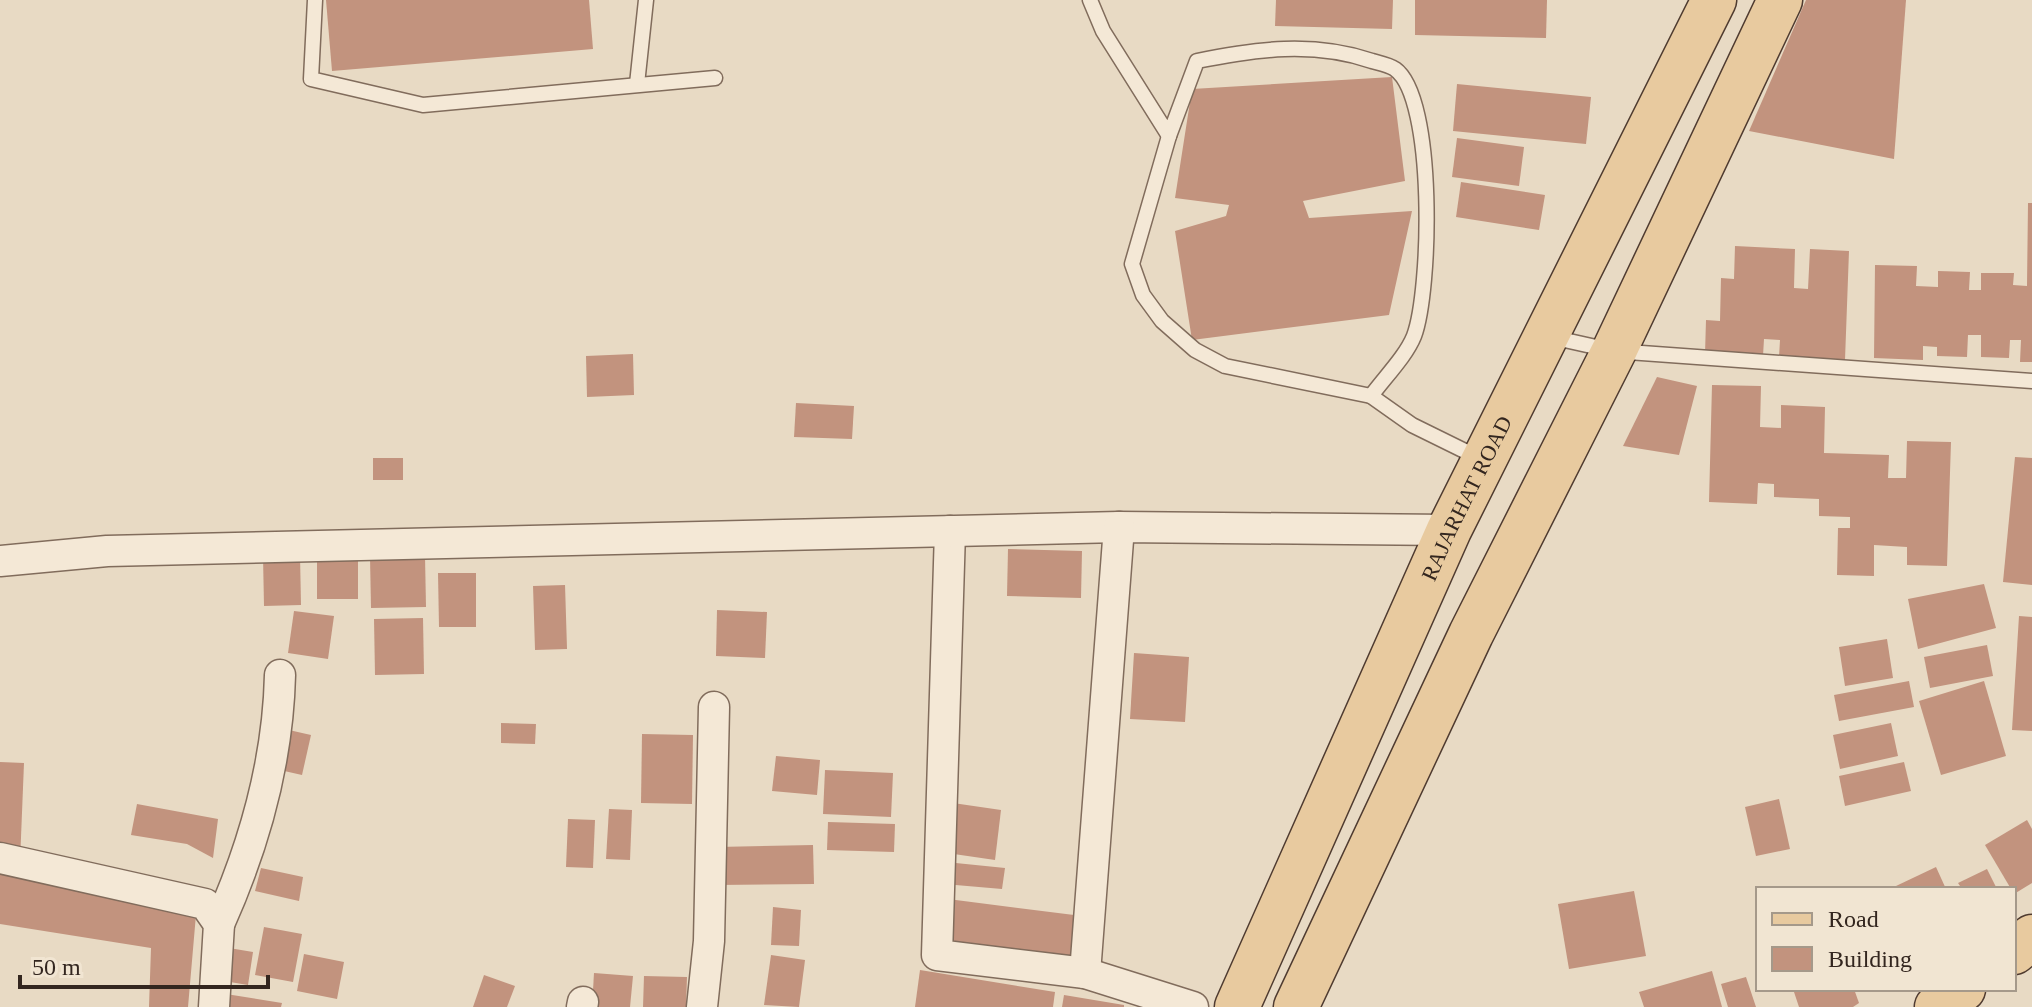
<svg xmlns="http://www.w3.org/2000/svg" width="2032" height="1007" font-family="Georgia,serif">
<rect width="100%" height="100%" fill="#e8dac4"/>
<g fill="#c2937e">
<path d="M326,0H589L593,49L332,71Z"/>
<path d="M1276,0H1393L1392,29L1275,26Z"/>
<path d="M1415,0H1547L1546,38L1415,35Z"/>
<path d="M1806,0H1906L1894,159L1749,131Z"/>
<path d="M1392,77L1405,181L1303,201L1309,218L1412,211L1389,315L1192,340L1175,231L1226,216L1229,205L1175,198L1192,89Z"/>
<path d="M1457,84L1591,97L1586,144L1453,131Z"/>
<path d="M1457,138L1524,147L1519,186L1452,177Z"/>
<path d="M1461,182L1545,195L1539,230L1456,217Z"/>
<path d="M2028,203H2032V362H2020L2021,340H2010L2009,358L1981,357V335H1968L1967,357L1937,356V347L1923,346V360L1874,358L1875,265L1917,266L1916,286L1938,287V271L1970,272L1969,290H1981V273H2014L2013,285L2027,286Z"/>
<path d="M1735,246L1795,249L1794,288L1808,289L1810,249L1849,251L1845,360L1779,357L1780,340L1764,339L1763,356L1705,354L1706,320L1720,321L1721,278L1734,279Z"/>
<path d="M633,354L634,395L587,397L586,356Z"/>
<path d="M1657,377L1697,386L1679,455L1623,446Z"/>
<path d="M1712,385L1761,386L1760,427L1781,428V405L1825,407L1824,453L1889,455L1888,478H1906L1907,441L1951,442L1947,566L1907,565V547L1874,545V576L1837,575L1838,528H1850V517L1819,516V499L1774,497V484L1758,483L1757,504L1709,502Z"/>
<path d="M796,403L854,406L852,439L794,437Z"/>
<path d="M2015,457L2032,458V585L2003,582Z"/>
<rect x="373" y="458" width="30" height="22"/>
<path d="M1008,549L1082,551L1081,598L1007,596Z"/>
<path d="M300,555L301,605L264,606L263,556Z"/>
<rect x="317" y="555" width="41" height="44"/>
<path d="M425,556L426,607L371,608L370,557Z"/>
<path d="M438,573H476V627H439Z"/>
<path d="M1984,584L1996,628L1918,649L1908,599Z"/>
<path d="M565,585L567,649L535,650L533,586Z"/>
<path d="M717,610L767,612L765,658L716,656Z"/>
<path d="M294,611L334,616L328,659L288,653Z"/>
<path d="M2019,616L2032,617V731L2012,730Z"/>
<path d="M423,618L424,674L375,675L374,619Z"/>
<path d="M1887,639L1893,678L1845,686L1839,647Z"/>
<path d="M1987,645L1993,676L1930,688L1924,657Z"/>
<path d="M1134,653L1189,657L1185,722L1130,719Z"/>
<path d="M1909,681L1914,707L1839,721L1834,695Z"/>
<path d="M1984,681L2006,756L1941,775L1919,701Z"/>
<path d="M501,723L536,724L535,744L501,743Z"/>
<path d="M1891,723L1898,756L1840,769L1833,735Z"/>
<path d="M280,728L311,735L302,775L271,768Z"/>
<path d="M642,734L693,735L692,804L641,803Z"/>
<path d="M776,756L820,760L817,795L772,791Z"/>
<path d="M0,762L24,763L20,862L0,857Z"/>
<path d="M1904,762L1911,791L1845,806L1839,776Z"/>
<path d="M825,770L893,773L891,817L823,814Z"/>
<path d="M1779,799L1790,849L1756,856L1745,807Z"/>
<path d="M953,803L1001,810L995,860L947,853Z"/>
<path d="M137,804L218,819L213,858L187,844L131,835Z"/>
<path d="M609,809L632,810L630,860L606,859Z"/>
<path d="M568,819L595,820L593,868L566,867Z"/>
<path d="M2027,820L2032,829V883L2014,894L1985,845Z"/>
<path d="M828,822L895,824L894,852L827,850Z"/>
<path d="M813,845L814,884L717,885V847Z"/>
<path d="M0,862L197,903L188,1007H149L151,948L0,924Z"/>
<path d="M946,862L1005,868L1002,889L944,884Z"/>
<path d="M1936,867L1946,889H1898L1896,886Z"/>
<path d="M261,868L303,877L299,901L255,891Z"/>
<path d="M1987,869L1997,889H1962L1958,883Z"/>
<path d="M1634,891L1646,956L1569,969L1558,904Z"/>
<path d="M948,899L1074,915L1070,961L946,949Z"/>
<path d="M773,907L801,910L799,946L771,945Z"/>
<path d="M264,927L302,934L293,982L255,975Z"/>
<path d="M223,947L253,952L248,985L218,980Z"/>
<path d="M304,954L344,962L337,999L297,991Z"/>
<path d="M771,955L805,960L799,1007L764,1005Z"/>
<path d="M920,970L1055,992L1053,1007H915Z"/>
<path d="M1712,971L1722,1007H1644L1639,992Z"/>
<path d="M594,973L633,976L630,1007H592Z"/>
<path d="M484,975L515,986L507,1007H473Z"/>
<path d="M644,976L687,977L686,1007H643Z"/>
<path d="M1746,977L1756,1007H1728L1721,984Z"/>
<path d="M1793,989H1854L1859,1003L1853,1007H1799Z"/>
<path d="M226,994L282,1003L281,1007H224Z"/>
<path d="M1064,995L1124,1005V1007H1062Z"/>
</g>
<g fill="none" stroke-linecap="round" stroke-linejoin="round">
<defs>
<g id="service">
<path d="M315,0L311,79L423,105L715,78"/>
<path d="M1090,0L1103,31L1169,136L1197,61C1256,49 1313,41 1372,61C1379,63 1389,65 1395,69C1436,98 1431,291 1414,336C1406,356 1385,377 1371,396L1412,425L1479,458"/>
<path d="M637,84L646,0"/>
<path d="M1169,136L1132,264L1143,295L1162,321L1195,350L1225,366L1371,396"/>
<path d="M1551,337L1614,351L2032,381"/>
</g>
<g id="minor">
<path d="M950,531L937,955L1085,973L1193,1007"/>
<path d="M0,561L107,551L1119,527L1449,530"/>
<path d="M0,858L205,904L219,924L214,1007"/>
<path d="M219,924C254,846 278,761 280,675"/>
<path d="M1085,973L1119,527"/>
<path d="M582,1007L583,1002"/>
<path d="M702,1007L709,941L714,707"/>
</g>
<g id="primary">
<path d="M2014,952L2032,937"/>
<path id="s1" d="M1237,1007L1449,530L1714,0"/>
<path d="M1296,1007L1471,634L1614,351L1780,0"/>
<path d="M1937,1007L1963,989"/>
</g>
</defs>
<use href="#service" stroke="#816c5c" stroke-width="17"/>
<use href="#minor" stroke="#816c5c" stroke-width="33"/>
<use href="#primary" stroke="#4f3b30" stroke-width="47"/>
<use href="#service" stroke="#f4e8d6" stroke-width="14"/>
<use href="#minor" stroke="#f4e8d6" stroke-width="30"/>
<use href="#primary" stroke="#e8ca9f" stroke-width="44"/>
</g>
<g text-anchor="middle" stroke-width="6" stroke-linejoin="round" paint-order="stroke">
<g font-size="22" fill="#33261f" stroke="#f1e5d2">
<text dy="8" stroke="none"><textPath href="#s1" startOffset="558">RAJARHAT ROAD</textPath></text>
</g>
</g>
<rect x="1756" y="887" width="260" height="104" fill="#f1e5d2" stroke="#a5998a" stroke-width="2"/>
<rect x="1772" y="913" width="40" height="12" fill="#e8ca9f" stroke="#a5998a" stroke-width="2"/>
<text x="1828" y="927" font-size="24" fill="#33261f">Road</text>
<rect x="1772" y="947" width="40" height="24" fill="#c2937e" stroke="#a5998a" stroke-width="2"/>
<text x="1828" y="967" font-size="24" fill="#33261f">Building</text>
<path d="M20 975v12h248v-12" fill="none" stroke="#33261f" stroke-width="4"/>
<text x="32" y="975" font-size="24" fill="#33261f" stroke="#f1e5d2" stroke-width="6" paint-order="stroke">50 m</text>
</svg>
